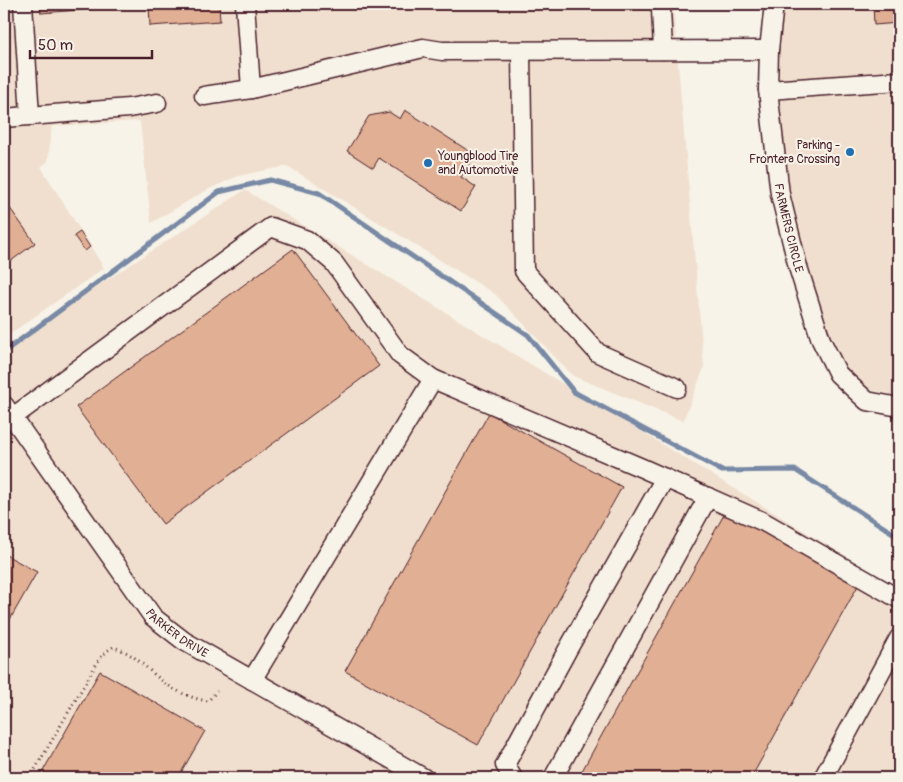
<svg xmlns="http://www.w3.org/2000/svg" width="903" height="782" font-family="Pangolin,sans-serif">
<rect width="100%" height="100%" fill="#f7f3e8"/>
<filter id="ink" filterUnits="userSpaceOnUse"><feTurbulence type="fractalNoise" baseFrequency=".02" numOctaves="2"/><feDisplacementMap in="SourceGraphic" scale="10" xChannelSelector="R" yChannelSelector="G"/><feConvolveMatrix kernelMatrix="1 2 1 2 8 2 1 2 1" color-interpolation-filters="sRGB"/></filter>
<g filter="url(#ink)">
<g fill="#f0dfce">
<path d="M4,4H673L704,368L683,421L573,376L495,294L287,166L238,176L205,191L151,223L140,121L52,126L48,161L41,167L104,268L4,338Z"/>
<path d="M784,4H899V396L871,390L847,369L833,347L809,281L791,206L782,133L778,59Z"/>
<path d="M245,190L899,589V778H4V347Z"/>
</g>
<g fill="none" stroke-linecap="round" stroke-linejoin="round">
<path stroke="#7889a5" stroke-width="5" d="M4,352L219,192L270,180L319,193L528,335L574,392L722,471L795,470L899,537"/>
</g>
<g fill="#e1af93" stroke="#4a1f2b">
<path d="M40,4H92V9L41,13Z"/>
<path d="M149,4H219L220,21L150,26Z"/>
<path d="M873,4H899V23L874,25Z"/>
<path d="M405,110L475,155L461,177L476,187L461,211L379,158L373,168L347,151L369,116L389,112L400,119Z"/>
<path d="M4,200L35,243L11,261L4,251Z"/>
<path d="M80,232L90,247L85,251L74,236Z"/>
<path d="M293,249L379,366L163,524L76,407Z"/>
<path d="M489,413L622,487L478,745L345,671Z"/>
<path d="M726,511L859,584L751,778H578Z"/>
<path d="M4,554L37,572L4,630Z"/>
<path d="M100,671L205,731L178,778H39Z"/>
</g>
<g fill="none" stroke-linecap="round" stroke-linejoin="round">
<defs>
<g id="minor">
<path d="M23,4L30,116"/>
<path d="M245,4L251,89"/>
<path id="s1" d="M774,4L769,50L768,90L780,194L798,267L821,340L838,374L867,401L899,407"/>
<path d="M661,9L663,50"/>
<path d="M521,51L524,271L598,353L677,388"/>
<path d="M768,90L899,81"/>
<path d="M204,96L251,89L423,48L442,51L769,50"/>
<path d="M4,118L129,108L157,103"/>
<path id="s2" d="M4,405L153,617L184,641L424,778"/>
<path d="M13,417L271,227L307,240L334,263L400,355L433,379L642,468L764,522L899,599"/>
<path d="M252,680L433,379"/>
<path d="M513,778L505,765L568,649L665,478"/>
<path d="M553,778L708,497"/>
<path d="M823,778L899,638"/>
</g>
</defs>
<use href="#minor" stroke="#4a1f2b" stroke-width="21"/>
<path stroke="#4a1f2b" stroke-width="3" stroke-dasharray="1 4" stroke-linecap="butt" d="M30,778L100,658L107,651L113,647C134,652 148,671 165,683C177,692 193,699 208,701L217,691"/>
<use href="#minor" stroke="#f7f3e8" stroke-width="18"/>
</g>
</g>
<g fill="#1f6fb2" stroke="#f7f3e8" stroke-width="2">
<circle cx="850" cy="152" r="5"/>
<circle cx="428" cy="163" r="5"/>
</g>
<g text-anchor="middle" stroke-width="4" stroke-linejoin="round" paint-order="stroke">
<g font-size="12" fill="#4a1f2b" stroke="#f7f3e8" text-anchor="end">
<text x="840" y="149">Parking -<tspan x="840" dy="14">Frontera Crossing</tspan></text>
<text x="438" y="160" text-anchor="start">Youngblood Tire<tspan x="438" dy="14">and Automotive</tspan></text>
</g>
<g font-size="12" fill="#4a1f2b" stroke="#f7f3e8">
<text dy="4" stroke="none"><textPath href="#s1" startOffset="226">FARMERS CIRCLE</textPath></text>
<text dy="4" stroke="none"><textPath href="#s2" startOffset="288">PARKER DRIVE</textPath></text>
</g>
</g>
<rect width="903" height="782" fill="none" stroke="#f7f3e8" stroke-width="20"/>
<rect x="10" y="10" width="883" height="762" fill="none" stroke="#4a1f2b" stroke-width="2" filter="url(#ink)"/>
<path d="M30 50v8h122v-8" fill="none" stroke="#4a1f2b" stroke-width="2.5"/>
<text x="38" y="50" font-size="15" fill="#4a1f2b" stroke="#f7f3e8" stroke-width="4" paint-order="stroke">50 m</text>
</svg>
